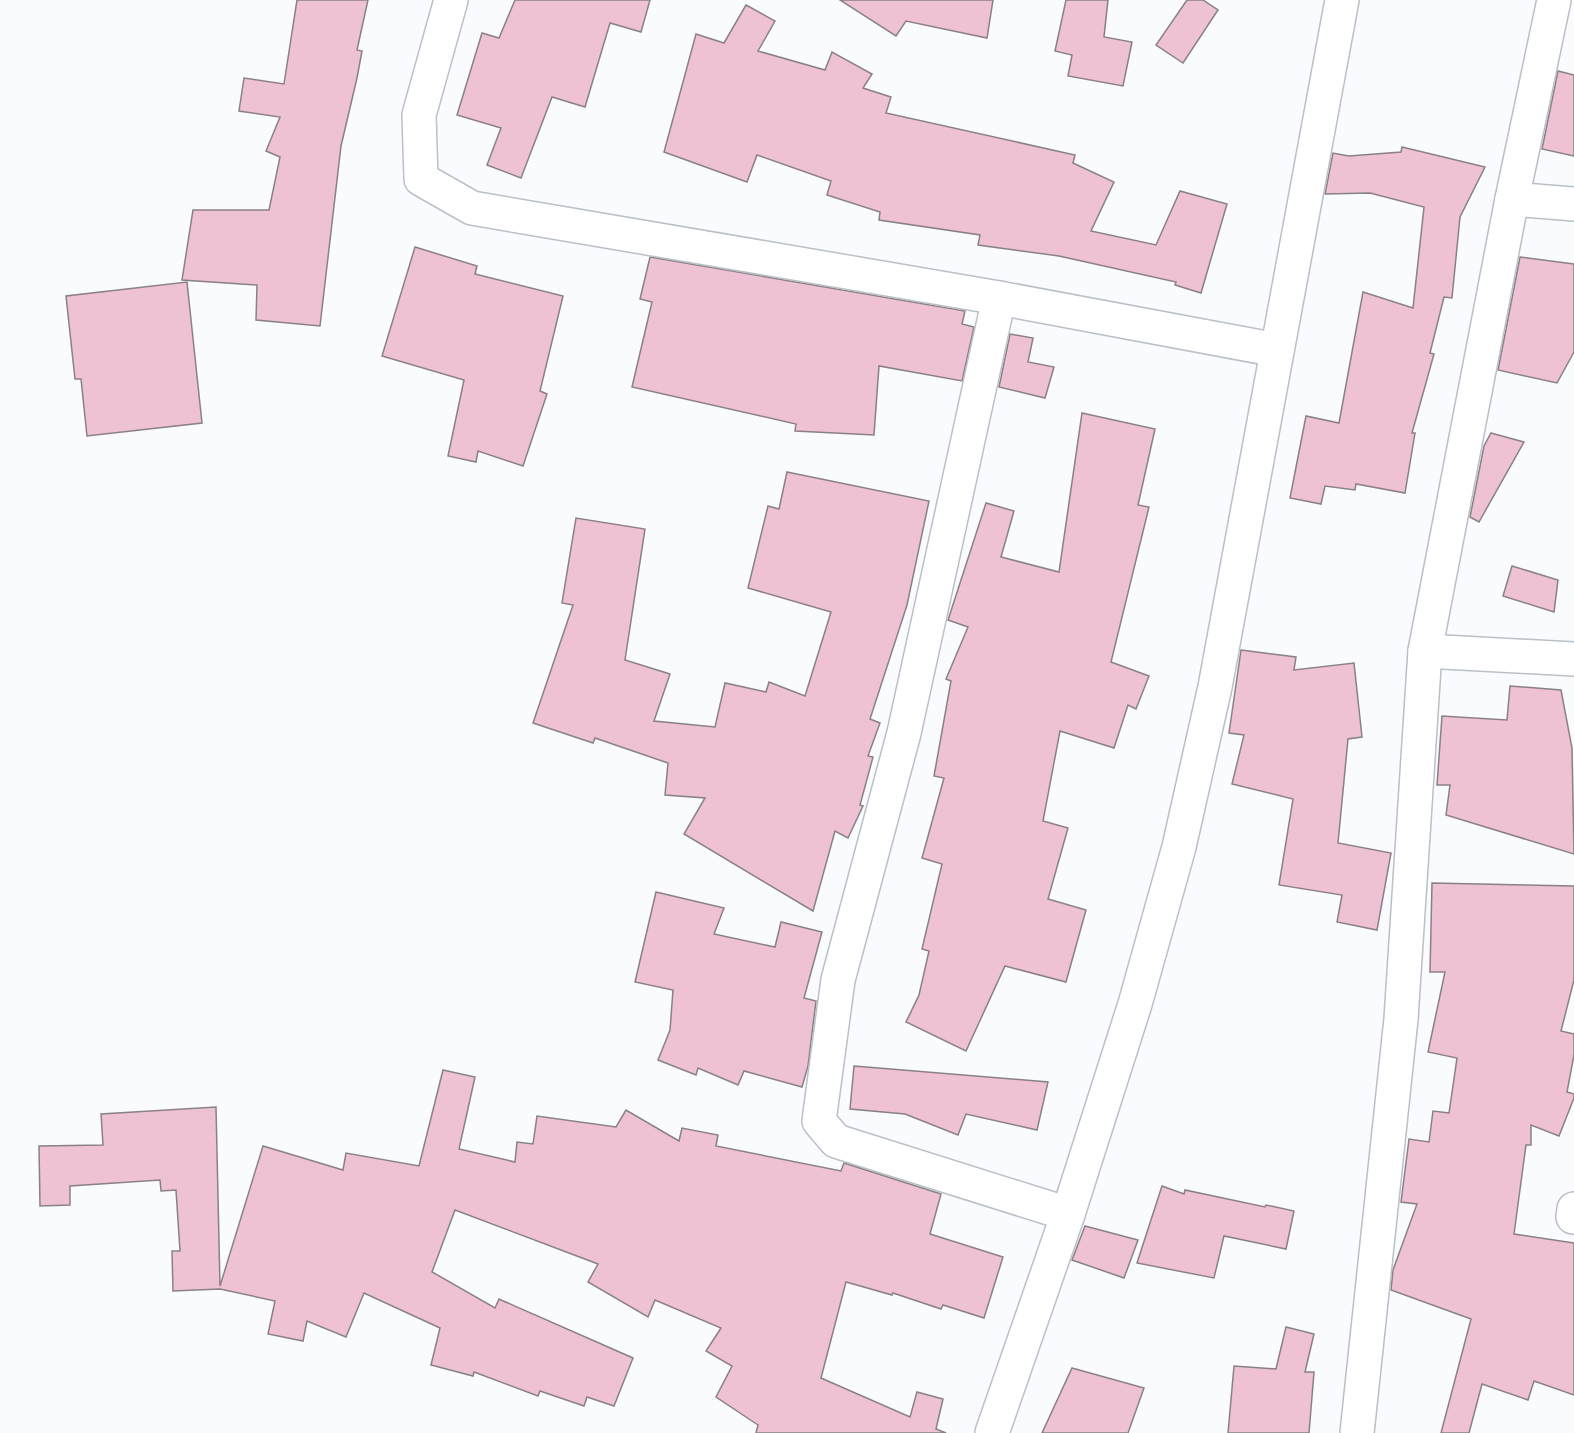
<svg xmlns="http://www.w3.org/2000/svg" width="1574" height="1433" font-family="'PT Serif',serif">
<rect width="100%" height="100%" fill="#f9fbfe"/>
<g fill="#eec1d5" stroke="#898184" stroke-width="1.5">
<path d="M297,0H368L357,50L362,51L357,78L341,146L320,326L256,320L257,285L182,280L193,210H269L280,157L266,151L280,117L239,111L244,78L284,84Z"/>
<path d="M515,0H650L641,32L610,23L585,107L552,97L521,178L487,165L501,128L457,115L482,33L499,38Z"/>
<path d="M840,0H993L987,38L906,21L896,36Z"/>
<path d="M1066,0H1108L1104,37L1132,42L1123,86L1068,76L1072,55L1055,51Z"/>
<path d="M1187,0H1203L1218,10L1183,63L1156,45Z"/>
<path d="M746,5L775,21L758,51L825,70L832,52L872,74L863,88L891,97L886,113L1075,155L1073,163L1114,182L1091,231L1156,245L1180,191L1227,204L1201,293L1175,285L1176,282L1059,256L978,245L980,235L879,220L880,212L827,195L831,181L757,155L747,182L664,152L696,34L724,43Z"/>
<path d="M1558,71L1574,75V156L1542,149Z"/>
<path d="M1402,147L1485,167L1460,217L1452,298L1444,297L1430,353L1434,354L1412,433H1415L1405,493L1356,484L1355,490L1325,486L1321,504L1290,498L1306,416L1339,423L1363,292L1413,308L1424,207L1370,193L1325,194L1333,153L1349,156L1401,152Z"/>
<path d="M415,247L477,266L475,274L563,296L540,391L547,394L523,466L478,451L476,462L448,456L464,380L382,356Z"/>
<path d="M650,257L965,311L962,324L974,327L962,381L879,366L874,435L795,431L796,424L632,387L652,302L640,299Z"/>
<path d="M1520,257L1574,264V352L1557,383L1498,370Z"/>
<path d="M187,282L202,423L87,436L81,379H75L66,296Z"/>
<path d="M1010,334L1033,338L1028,362L1054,367L1045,398L999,387Z"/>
<path d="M1082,413L1155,429L1138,505L1149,507L1111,662L1149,676L1136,709L1128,705L1114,748L1060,731L1043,821L1068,828L1048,899L1086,910L1066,982L1005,966L966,1051L906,1022L919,995L929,951L922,949L942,864L922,858L944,778L934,776L951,681L946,679L968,627L948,620L986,503L1014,511L1001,557L1059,572Z"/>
<path d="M1491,433L1524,442L1479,522L1470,517L1484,446Z"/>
<path d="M787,472L929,501L907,605L870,719L880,723L868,756L873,757L860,805L863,806L848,838L835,831L813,911L684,834L705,798L665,795L668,763L595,738L593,743L533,723L573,605L562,603L576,518L645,529L625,660L670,674L654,721L715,727L725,683L766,692L769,682L805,696L831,612L748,588L768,506L779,509Z"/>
<path d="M1512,566L1558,580L1554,612L1503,596Z"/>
<path d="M1241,650L1296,657L1294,670L1354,663L1362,737L1348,739L1338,843L1391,853L1377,930L1337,922L1342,895L1279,885L1293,799L1232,784L1244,735L1229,733Z"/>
<path d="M1510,686L1561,690L1572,748L1574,854L1446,815L1450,785H1437L1442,716L1507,720Z"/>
<path d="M1432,883L1574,886V980L1561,1031L1574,1034V1055L1567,1092L1574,1094V1098L1559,1136L1531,1125V1145H1526L1514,1234L1574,1243V1395L1534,1381L1528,1400L1482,1384L1469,1433H1441L1471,1319L1391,1290L1393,1270L1417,1204L1401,1202L1409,1139L1429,1142L1433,1111L1449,1113L1457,1058L1428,1052L1445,972H1430Z"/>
<path d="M656,892L724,908L714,934L775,947L781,922L822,932L804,998L816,1001L808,1066L802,1087L744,1071L738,1085L698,1068L696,1075L658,1060L670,1030L673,990L635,982Z"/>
<path d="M854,1066L1048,1082L1037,1130L966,1114L958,1135L905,1114L850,1109Z"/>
<path d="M443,1070L475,1077L459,1149L515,1162L517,1142L533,1144L537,1116L616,1127L626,1110L679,1141L682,1128L718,1135L716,1146L841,1171L844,1163L941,1194L930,1234L1003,1257L984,1318L943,1305L941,1309L893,1293L892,1295L846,1282L821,1378L910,1417L917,1392L943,1399L936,1429L946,1433H756L758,1425L716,1397L732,1366L706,1351L721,1328L655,1300L648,1317L588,1282L598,1264L455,1210L432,1272L495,1308L499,1299L633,1358L614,1406L587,1397L584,1406L540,1391L538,1396L474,1372L473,1376L431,1365L440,1328L364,1293L346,1337L307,1321L303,1341L268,1334L275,1301L220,1289L173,1291L172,1251H180L176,1190L161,1191L160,1180L70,1186V1205L40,1206L39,1146L103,1145L101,1114L216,1107L220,1286L263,1146L343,1170L346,1153L419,1166Z"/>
<path d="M1162,1186L1184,1194L1185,1190L1265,1207L1266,1205L1294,1211L1286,1249L1224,1236L1214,1278L1137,1263Z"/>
<path d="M1085,1226L1138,1240L1124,1278L1072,1260Z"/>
<path d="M1286,1327L1314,1334L1305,1372H1314L1309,1433H1228L1234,1366L1276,1369Z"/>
<path d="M1072,1368L1144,1388L1128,1433H1042Z"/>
</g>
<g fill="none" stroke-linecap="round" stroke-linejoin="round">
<defs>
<g id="minor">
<path d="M451,0L419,115L421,179L472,208L999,298L1277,350"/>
<path d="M1512,199L1574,204"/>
<path d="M999,298L904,733L838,980L819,1121L836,1141L1068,1214"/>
<path d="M1425,651L1574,659"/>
<path d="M1573,1217L1574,1209"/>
<path d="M992,1433L1068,1214L1135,1004L1179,847L1215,687L1342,0"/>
<path d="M1357,1433L1401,1019L1425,651L1512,199L1554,0"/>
</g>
</defs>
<use href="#minor" stroke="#bac0c7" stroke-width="36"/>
<use href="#minor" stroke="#fff" stroke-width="33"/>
</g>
</svg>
